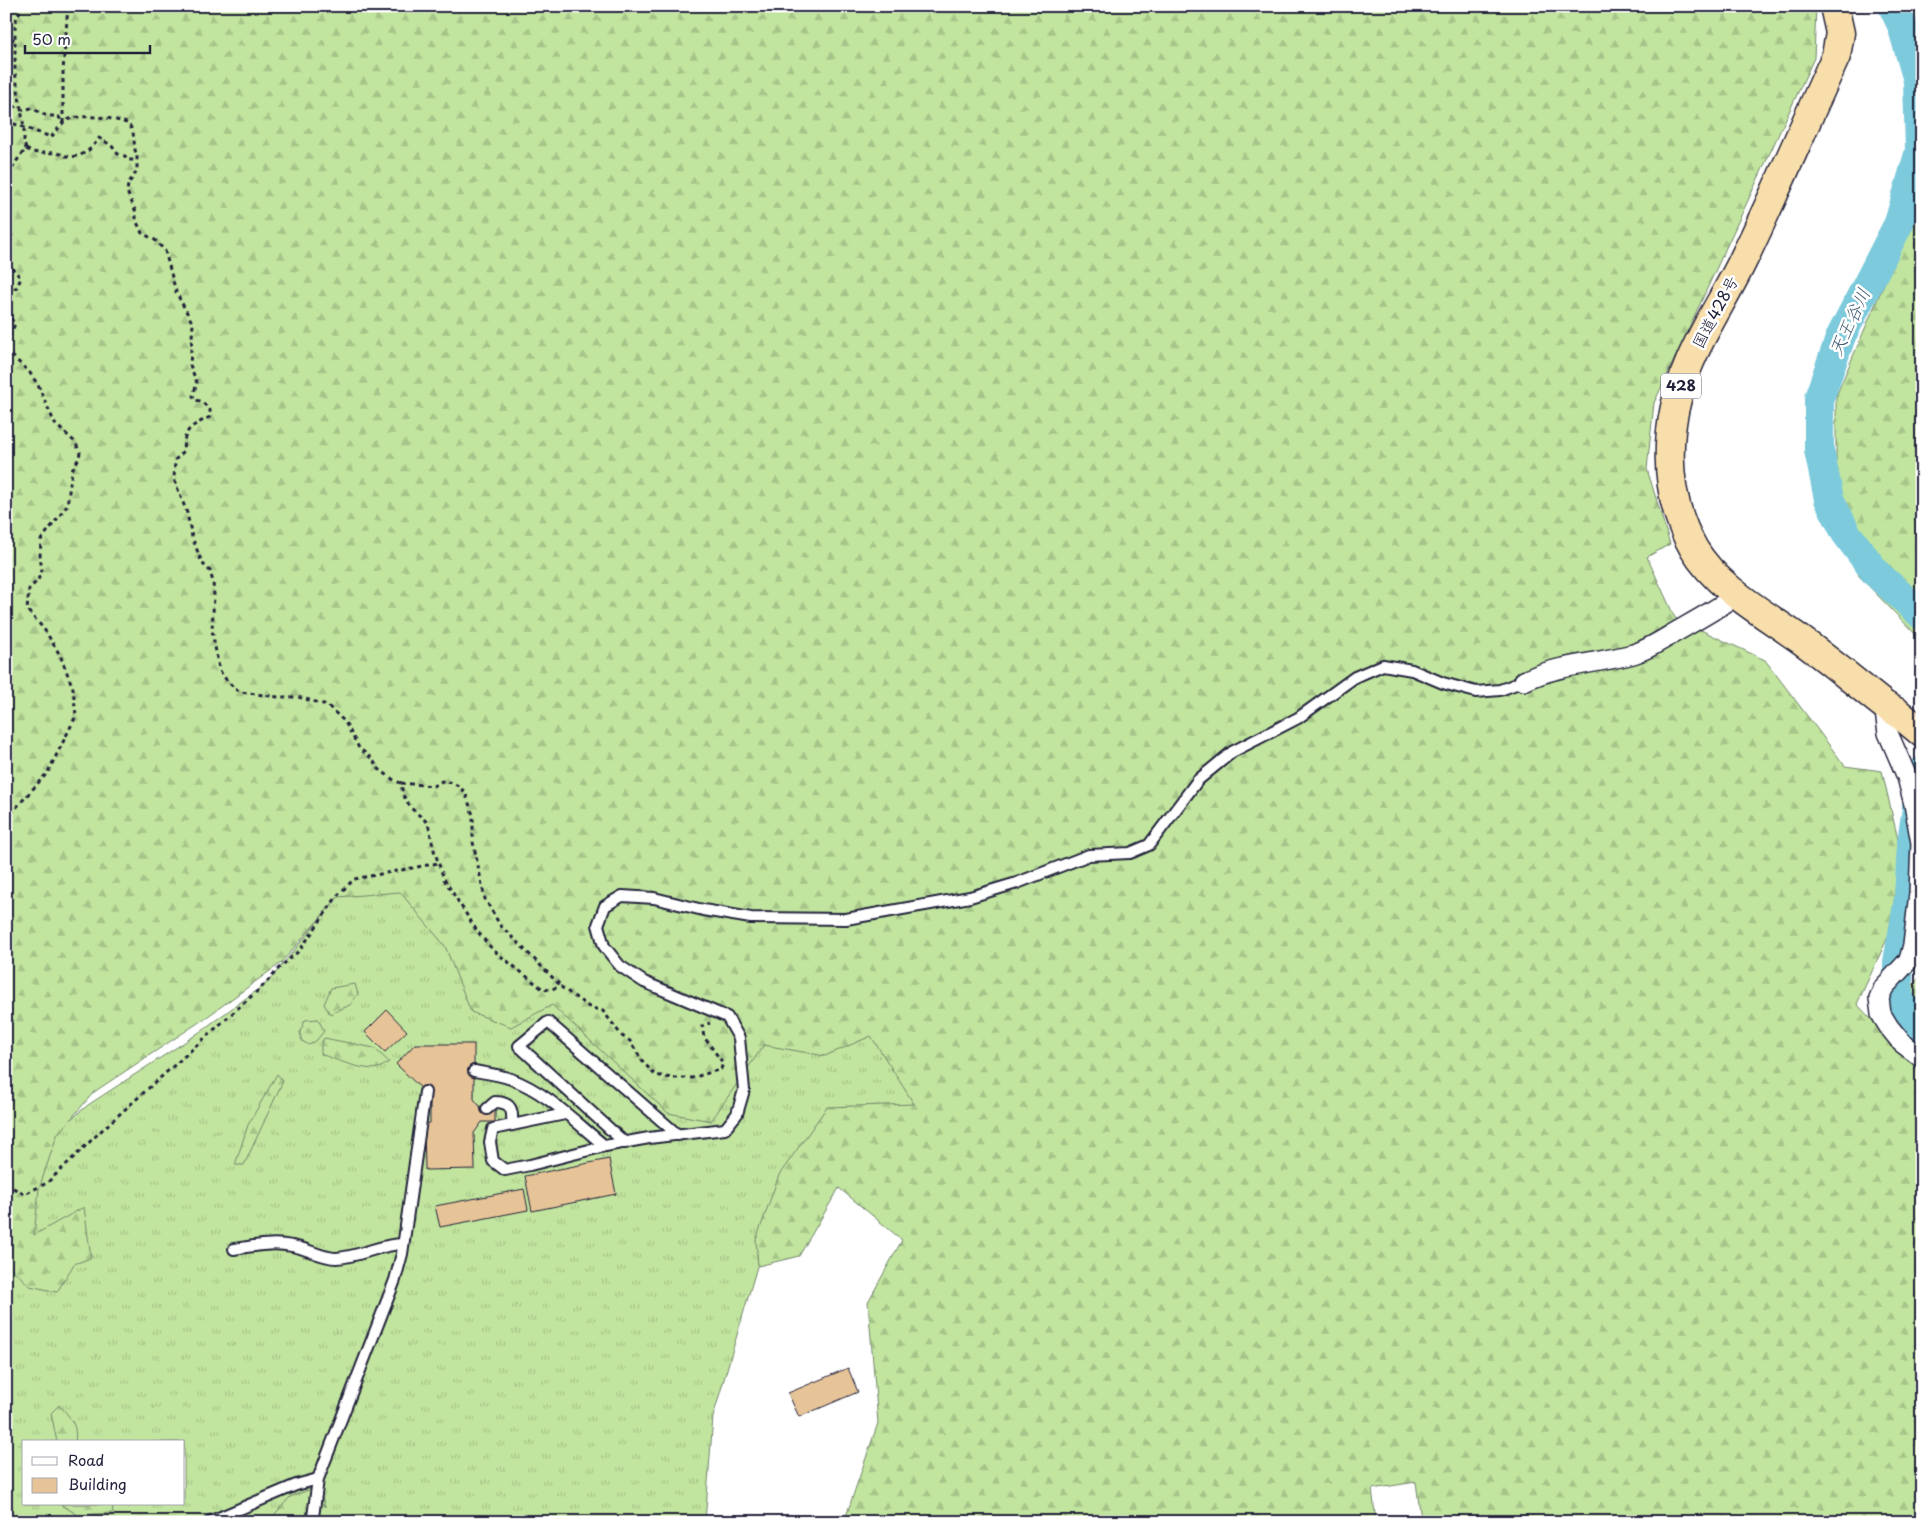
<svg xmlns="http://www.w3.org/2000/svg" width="1928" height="1528" font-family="'Playpen Sans','Klee One',sans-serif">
<defs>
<pattern id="grass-tufts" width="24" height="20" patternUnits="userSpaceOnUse" patternTransform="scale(1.25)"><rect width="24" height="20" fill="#c1e59e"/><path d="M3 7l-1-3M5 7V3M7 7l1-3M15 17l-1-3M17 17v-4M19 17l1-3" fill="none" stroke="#a6c489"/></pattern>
<pattern id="forest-firs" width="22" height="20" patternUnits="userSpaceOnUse" patternTransform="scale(1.25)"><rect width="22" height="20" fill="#c1e59e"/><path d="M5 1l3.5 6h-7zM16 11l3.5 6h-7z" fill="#a6c489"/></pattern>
</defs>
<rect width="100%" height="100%" fill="#fff"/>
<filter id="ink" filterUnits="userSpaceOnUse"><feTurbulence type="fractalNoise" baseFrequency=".02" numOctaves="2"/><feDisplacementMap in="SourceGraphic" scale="10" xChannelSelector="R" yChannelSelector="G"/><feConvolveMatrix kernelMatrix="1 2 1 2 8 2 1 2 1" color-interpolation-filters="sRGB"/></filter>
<g filter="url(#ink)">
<path fill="url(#grass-tufts)" stroke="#72846c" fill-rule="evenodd" d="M410,878L578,980L738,1029L889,1018L942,1112L768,1229L713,1417L705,1522H6V1248L28,1235L45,1141L88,1105L194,1036L268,982L348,885ZM24,1442H184V1504H24Z"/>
<g fill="url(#forest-firs)" stroke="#72846c">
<path d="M6,6H1816L1814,58L1654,403L1647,469L1670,544L1647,557L1675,618L1765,660L1845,766L1882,771L1899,844L1892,928L1857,1004L1922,1074V1522H1423L1421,1519L1416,1482L1372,1489L1376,1522H844L878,1423L868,1302L902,1240L839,1188L799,1256L758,1266L756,1240L779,1175L827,1107L914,1104L871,1036L825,1056L764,1045L711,1121L668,1113L552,1005L511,1027L471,1012L445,946L400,892L338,897L281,963L204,1019L94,1092L57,1135L39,1189L34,1235L84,1207L91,1258L74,1264L57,1292L30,1286L6,1263Z"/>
<path d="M1922,209V641L1859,576L1836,483V396L1903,240Z"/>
<path d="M1922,974V1036L1916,1031L1907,992Z"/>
<path d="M355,984L358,994L350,1005L330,1014L324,1004L331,988Z"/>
<path d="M318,1019L324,1031L316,1041L309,1045L302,1041L300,1032L305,1020Z"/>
<path d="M324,1038L374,1048L389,1062C386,1064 382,1067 378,1068C367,1072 333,1059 321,1054V1044Z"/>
<path d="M277,1074L283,1081L244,1165H235L248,1125Z"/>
<path d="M59,1405C70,1417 78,1425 75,1442H57L51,1413Z"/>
<path d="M319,1486L325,1507L317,1498L307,1510V1522H268L290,1497Z"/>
<path d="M60,1504H112L113,1513L78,1515Z"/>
</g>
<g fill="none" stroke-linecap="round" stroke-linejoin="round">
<g stroke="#7dcadc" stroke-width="30">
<path d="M1893,6L1902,25L1918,80L1920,151L1899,223L1841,336L1819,398V450L1829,499L1846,533L1876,573L1922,615"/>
<path d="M1922,772L1912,843L1909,899L1898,962V998L1922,1032"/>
</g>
</g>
<g fill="#e7c498" stroke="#22223b">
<path d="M387,1010L407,1031L385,1052L365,1032Z"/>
<path d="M415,1044H474V1099L482,1109H495V1122H482L474,1133L475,1169L425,1170L424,1124L430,1123V1097L396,1064Z"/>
<path d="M609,1159L616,1194L532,1211L525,1176Z"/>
<path d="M524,1189L528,1210L440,1227L435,1206Z"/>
<path d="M848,1368L858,1392L799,1417L788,1393Z"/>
</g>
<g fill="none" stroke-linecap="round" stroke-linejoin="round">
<defs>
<g id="lane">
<path d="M474,1071C486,1073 500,1075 511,1079C547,1092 576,1123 605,1146L649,1138L725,1129L737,1114L744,1090L739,1038L727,1017L644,982L620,966L604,946L598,925L605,906L622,896L654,898L703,910L751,918L846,919L970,897L1017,883L1089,855L1130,853L1149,845L1198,780L1232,752L1298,718L1355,677L1383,665L1412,670L1443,683L1476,692L1500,690L1524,681"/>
<path d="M487,1109L495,1102C512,1102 513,1111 512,1125"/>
<path d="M565,1114L493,1129L490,1142L493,1161L505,1170L530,1165L605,1146"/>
<path d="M625,1143L519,1046L548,1022L678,1135"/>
<path d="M234,1249C253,1246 273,1242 292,1246C306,1248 322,1258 336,1258C360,1257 380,1244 403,1244"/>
<path d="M209,1522L296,1485L318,1479"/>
<path d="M315,1522L313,1517L318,1479L395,1280L402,1254L425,1092"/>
</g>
<g id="street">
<path d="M1524,681C1559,664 1596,664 1633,654C1647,650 1661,641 1674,633C1695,621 1717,609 1737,595"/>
<path d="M1884,705L1888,733L1907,777L1914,804L1921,843L1919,893L1913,945L1909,960L1884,987L1879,998L1881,1014L1889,1027L1902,1043L1922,1058"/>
</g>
<path id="highway" d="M1834,6L1840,33L1836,56C1805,123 1777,190 1745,256C1728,293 1704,327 1689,364C1664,422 1661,492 1694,549C1718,589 1764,613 1801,640C1829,660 1856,683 1884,705L1898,713L1922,733"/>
</defs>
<use href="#lane" stroke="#22223b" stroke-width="14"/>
<use href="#street" stroke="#22223b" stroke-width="22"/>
<use href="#highway" stroke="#22223b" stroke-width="31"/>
<g stroke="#22223b" stroke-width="3" stroke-dasharray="4 4" stroke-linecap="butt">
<path d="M6,47L14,38"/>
<path d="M6,102L21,110L32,108L45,115L59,117L62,122"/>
<path d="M6,121L51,137C56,133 59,126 64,122C76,112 116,118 129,124L133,132L135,150L137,156V171L128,184L127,192L136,212V220L142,233L155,240L165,251L176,292L193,324L190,365L197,383L193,395L194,400L201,401L210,410V417C190,427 184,428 183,452L175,460L174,479L187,513L192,537L202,563L210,571L213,582L214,596L212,630L219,669L223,676L234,688L241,692L278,697H298L327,705L345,722L359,748L371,758L379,769L395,781L401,783L403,795L411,808L428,823L434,850L444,879L477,931L493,950L544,990L561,987L589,1007L603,1011L622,1036L630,1041L643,1062L655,1075L671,1078H692L721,1069L723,1063L704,1037L702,1026L710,1023"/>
<path d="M63,123V71L68,6"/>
<path d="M26,149C37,155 44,152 56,153C60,153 63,156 67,156C81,159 92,149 99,138L111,145L118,154L125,156L128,160H137"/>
<path d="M6,183L15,163L26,149L24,143V128L15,71V22L22,6"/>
<path d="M6,220L12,235L6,243"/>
<path d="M6,263L10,266L6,273"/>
<path d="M6,302L9,292L17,287L21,278L10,266"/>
<path d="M6,312L15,324L6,343"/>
<path d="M6,350L30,373L38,385L55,424L75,442L80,452L79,458L72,470L67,506L41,540L40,556L42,570L38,580L29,589L27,610L44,629L60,655L73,688L76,716L48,772L6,819"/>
<path d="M401,783L433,786L442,781L454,783L465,792L473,815V842L485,899L500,925L561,986"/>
<path d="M6,1184L24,1194L47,1183L103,1129L264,985L280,967L300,950L338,895L354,879L438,863"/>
</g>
<use href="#lane" stroke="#fff" stroke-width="10"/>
<use href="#street" stroke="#fff" stroke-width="19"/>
<use href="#highway" stroke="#f8deab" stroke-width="28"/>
</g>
</g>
<g text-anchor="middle" stroke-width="5" stroke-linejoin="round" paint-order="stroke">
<rect fill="#fff" stroke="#646476" stroke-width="1" x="1661" y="373.5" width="40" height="25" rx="4"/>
<g font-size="15" font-weight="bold" fill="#22223b">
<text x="1681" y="391">428</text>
</g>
<g font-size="16" fill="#22223b" stroke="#fff">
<text transform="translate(1715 312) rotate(-62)" y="6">国道428号</text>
</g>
<g font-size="18" font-style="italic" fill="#425d73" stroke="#fff">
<text transform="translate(1850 322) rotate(-65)" y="6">天王谷川</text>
</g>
</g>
<rect width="1928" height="1528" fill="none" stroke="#fff" stroke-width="25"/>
<rect x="12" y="12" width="1903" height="1503" fill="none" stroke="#22223b" stroke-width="2" filter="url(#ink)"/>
<rect x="22" y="1440" width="162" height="65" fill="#ffffff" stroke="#a7a7b1"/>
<rect x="32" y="1457" width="25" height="8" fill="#ffffff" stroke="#a7a7b1"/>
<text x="68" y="1466" font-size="15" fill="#22223b">Road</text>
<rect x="32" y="1478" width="25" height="15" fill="#e7c498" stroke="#a7a7b1"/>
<text x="68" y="1490" font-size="15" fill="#22223b">Building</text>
<path d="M25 45v8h125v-8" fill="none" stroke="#22223b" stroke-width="2.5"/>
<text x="32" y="45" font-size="15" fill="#22223b" stroke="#ffffff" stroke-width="4" paint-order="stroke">50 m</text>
</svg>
